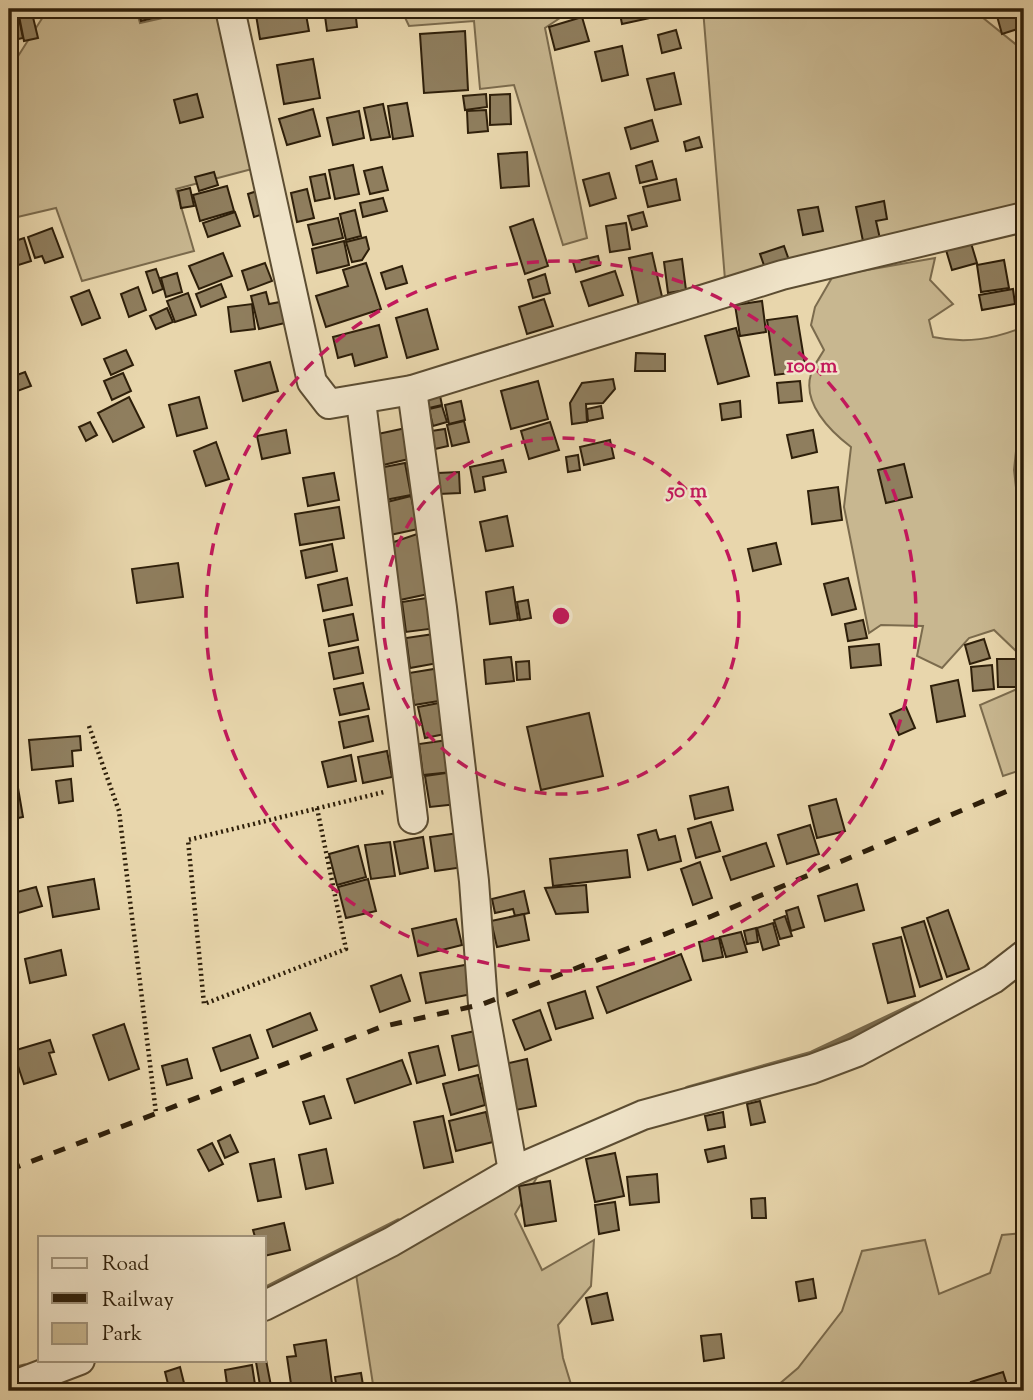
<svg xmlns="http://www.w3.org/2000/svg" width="1033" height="1400" font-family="'Sorts Mill Goudy',serif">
<rect width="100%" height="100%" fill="#e8d6ac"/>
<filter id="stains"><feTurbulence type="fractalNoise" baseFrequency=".00286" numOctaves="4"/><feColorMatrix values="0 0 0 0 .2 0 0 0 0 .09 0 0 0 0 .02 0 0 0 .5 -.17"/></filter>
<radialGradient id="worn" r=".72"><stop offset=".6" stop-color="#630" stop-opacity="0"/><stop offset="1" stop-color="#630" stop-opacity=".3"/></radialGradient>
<g fill="#c8b790" stroke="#7b6b4d" stroke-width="2">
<path d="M48,9H136L140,23L203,9H217L252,169L176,189L194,251L82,281L56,208L9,219V63L15,61Z"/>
<path d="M401,9H567L566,14L545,28L587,238L563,245L514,85L480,89L474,21L409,26Z"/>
<path d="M703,9H972L1024,51V218L726,292Z"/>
<path d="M935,258L930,280L953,304L929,320L933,337C967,344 993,339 1024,327V440L1017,442L1014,470L1024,557V668L1018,653L994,630L969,638L942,668L917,656L923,626L881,625L869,633L844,507L851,447C830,431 802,403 811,374C813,366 820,357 824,350L811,325L815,307L833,276Z"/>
<path d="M1024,686V769L1003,776L980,705Z"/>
<path d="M548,1159L515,1214L542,1270L594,1240L591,1286L558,1325L563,1358L573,1391H374L356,1274Z"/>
<path d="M1024,1233V1391H771L798,1368L842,1311L862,1251L925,1240L939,1294L990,1273L1002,1235Z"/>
</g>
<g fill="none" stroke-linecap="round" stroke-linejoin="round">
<g stroke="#78684a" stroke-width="7">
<path d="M688,1089L812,1054L916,1005"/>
<path d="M264,1290L398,1222"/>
<path d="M9,1371L25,1367"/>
</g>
</g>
<g fill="#8f7e5e" stroke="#2e1f0a" stroke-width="2">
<path d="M9,9H17L23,38L9,41Z"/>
<path d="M138,9H186V10L141,21Z"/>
<path d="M255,9H305L309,31L260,39Z"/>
<path d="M324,9H355L357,27L327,31Z"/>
<path d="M619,9H657L659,16L622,24Z"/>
<path d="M995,9H1024V27L1002,34Z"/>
<path d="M32,13L38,38L24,41L19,16Z"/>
<path d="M582,17L589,41L555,50L549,27Z"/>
<path d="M676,30L681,48L662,53L658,35Z"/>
<path d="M465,31L468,90L424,93L420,34Z"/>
<path d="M622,46L628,75L602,81L595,52Z"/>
<path d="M313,59L320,98L284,104L277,65Z"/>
<path d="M674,73L681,104L655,110L647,79Z"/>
<path d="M197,94L203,117L180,123L174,100Z"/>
<path d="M486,94L487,107L465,110L463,96Z"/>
<path d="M510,94L511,124L490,125V95Z"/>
<path d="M407,103L413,136L393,139L388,106Z"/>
<path d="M383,104L390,137L371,140L364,108Z"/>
<path d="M313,109L320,136L287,145L279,119Z"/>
<path d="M486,110L488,131L468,133L467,111Z"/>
<path d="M359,111L364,138L333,145L327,118Z"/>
<path d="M652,120L658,141L631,149L625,128Z"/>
<path d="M699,137L702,147L686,151L684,142Z"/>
<path d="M527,152L529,186L501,188L498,154Z"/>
<path d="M652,161L657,179L640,183L636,166Z"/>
<path d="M353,165L359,194L335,199L329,170Z"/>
<path d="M382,167L388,190L370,194L364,171Z"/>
<path d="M214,172L218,185L199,191L195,177Z"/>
<path d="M609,173L616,198L590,206L583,180Z"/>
<path d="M325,174L330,198L315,201L310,177Z"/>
<path d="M676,179L680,200L648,207L643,187Z"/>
<path d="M227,186L234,211L200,221L193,195Z"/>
<path d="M190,188L194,206L181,208L178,191Z"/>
<path d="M307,189L314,218L297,222L291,193Z"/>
<path d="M260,190L266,213L254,217L248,194Z"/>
<path d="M383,198L387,211L363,217L360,203Z"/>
<path d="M884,201L887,219L876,221L881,243L864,246L856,207Z"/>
<path d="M818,207L823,231L803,235L798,210Z"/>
<path d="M355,210L361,236L346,240L340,214Z"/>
<path d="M235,212L240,226L208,237L203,223Z"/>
<path d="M643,212L647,226L632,230L628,216Z"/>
<path d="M338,218L343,238L313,245L308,225Z"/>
<path d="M533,219L548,266L525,274L510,227Z"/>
<path d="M626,223L630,249L610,252L606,226Z"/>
<path d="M52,228L63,257L45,263L42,256L35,258L28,237Z"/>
<path d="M366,237L369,249L362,260L352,262L346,242Z"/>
<path d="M24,238L31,261L9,268V243Z"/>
<path d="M344,241L349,265L317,273L312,249Z"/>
<path d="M971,243L977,263L952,270L946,250Z"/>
<path d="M784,246L790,263L766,271L760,254Z"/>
<path d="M223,253L232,276L199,289L189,266Z"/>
<path d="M652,253L663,301L639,306L629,258Z"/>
<path d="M598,256L600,265L576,272L573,262Z"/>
<path d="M682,259L686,290L668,293L664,262Z"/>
<path d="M1004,260L1009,288L981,292L977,265Z"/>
<path d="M265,263L272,281L248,290L242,271Z"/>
<path d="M366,263L381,309L326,327L316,296L348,286L343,270Z"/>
<path d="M402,266L407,283L386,289L381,273Z"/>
<path d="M156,269L163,289L153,293L146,272Z"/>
<path d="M615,271L623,295L589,306L581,282Z"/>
<path d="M177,273L182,292L166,297L161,278Z"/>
<path d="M545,274L550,293L533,298L528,280Z"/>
<path d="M221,284L226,297L201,307L196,294Z"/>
<path d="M138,287L146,310L129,317L121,294Z"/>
<path d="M1013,289L1015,304L982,310L979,295Z"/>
<path d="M89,290L100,318L82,325L71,297Z"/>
<path d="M266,292L269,304L280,302L285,323L259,329L251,296Z"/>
<path d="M188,293L196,315L175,322L167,301Z"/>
<path d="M544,299L553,326L527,334L519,307Z"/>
<path d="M762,301L766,332L740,336L735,305Z"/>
<path d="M252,304L255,329L231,332L228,307Z"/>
<path d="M167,308L173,322L156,329L150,316Z"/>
<path d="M427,309L438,349L407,358L396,318Z"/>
<path d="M797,316L806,371L775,375L767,320Z"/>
<path d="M379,325L387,357L355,366L352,354L338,358L333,337Z"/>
<path d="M736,328L749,376L718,384L705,336Z"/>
<path d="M10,332L15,349L9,362V333Z"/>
<path d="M126,350L133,365L111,375L104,359Z"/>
<path d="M636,353L665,354V371H635Z"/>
<path d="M270,362L278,391L243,401L235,371Z"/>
<path d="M25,372L31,386L12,393L9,378Z"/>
<path d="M123,373L131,391L112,400L104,381Z"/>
<path d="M613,379L615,389L603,403L586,404L587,422L572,424L570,403L582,383Z"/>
<path d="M538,381L548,419L511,429L501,391Z"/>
<path d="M800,381L802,401L779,403L777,383Z"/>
<path d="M439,391L442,405L429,408L426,394Z"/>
<path d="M129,397L144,427L113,442L98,413Z"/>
<path d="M199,397L207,428L177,436L169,405Z"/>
<path d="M461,401L465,420L449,424L445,405Z"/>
<path d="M740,401L741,417L722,420L720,404Z"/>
<path d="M442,406L447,422L433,426L429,409Z"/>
<path d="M601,406L603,418L588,421L587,409Z"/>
<path d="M464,421L469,442L452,446L447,425Z"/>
<path d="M90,422L97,435L86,441L79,427Z"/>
<path d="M550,422L559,450L529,459L521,431Z"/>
<path d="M406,428L413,458L379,466L373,435Z"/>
<path d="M445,429L448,446L435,449L431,431Z"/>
<path d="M286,430L290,453L262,459L257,436Z"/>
<path d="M813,430L817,452L792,458L787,435Z"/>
<path d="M610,440L614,458L584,465L580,447Z"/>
<path d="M216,442L229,479L206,486L194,451Z"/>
<path d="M578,455L580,470L568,472L566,457Z"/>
<path d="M503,460L506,472L483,477L485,490L475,492L470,467Z"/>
<path d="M405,463L411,495L385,500L379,468Z"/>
<path d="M904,464L912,497L886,503L878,470Z"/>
<path d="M459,472L460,493L439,494L438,473Z"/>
<path d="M334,473L339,500L308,506L303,478Z"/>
<path d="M838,487L842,520L812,524L808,491Z"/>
<path d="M411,496L418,529L390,535L383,503Z"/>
<path d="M339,507L344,538L300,545L295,514Z"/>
<path d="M507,516L513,546L486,551L480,522Z"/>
<path d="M420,533L433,593L400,600L388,544Z"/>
<path d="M776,543L781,564L753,571L748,549Z"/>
<path d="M332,544L337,571L306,578L301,551Z"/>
<path d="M178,563L183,597L137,603L132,569Z"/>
<path d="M347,578L352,605L323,611L318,585Z"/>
<path d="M848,578L856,609L832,615L824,584Z"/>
<path d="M513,587L518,620L490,624L486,592Z"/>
<path d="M433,597L437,628L406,632L402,602Z"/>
<path d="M528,600L531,618L520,620L517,602Z"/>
<path d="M353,614L358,640L329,646L324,620Z"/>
<path d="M863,620L867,638L848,641L845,624Z"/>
<path d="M434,634L438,663L410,668L406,638Z"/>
<path d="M984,639L990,658L970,664L965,645Z"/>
<path d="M879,644L881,665L851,668L849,647Z"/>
<path d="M358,647L363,673L334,679L329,653Z"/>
<path d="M511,657L514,681L486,684L484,660Z"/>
<path d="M997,659H1017V687H998Z"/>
<path d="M529,661L530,679L517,680L516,662Z"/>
<path d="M992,665L994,689L973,691L971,667Z"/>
<path d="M440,668L445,700L414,705L409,673Z"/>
<path d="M958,680L965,716L937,722L931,686Z"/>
<path d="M363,683L369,709L340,715L334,689Z"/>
<path d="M444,702L450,733L425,738L418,707Z"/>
<path d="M906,707L915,728L899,735L890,714Z"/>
<path d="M589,713L603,776L541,790L527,727Z"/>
<path d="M368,716L373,741L344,748L339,722Z"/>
<path d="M80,736L81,750L72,751L73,766L32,770L29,740Z"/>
<path d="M448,740L452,772L423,775L419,744Z"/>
<path d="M387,751L392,777L363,783L358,757Z"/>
<path d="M351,755L356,781L328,787L322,762Z"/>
<path d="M453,772L457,804L430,807L425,776Z"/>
<path d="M71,779L73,801L59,803L56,781Z"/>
<path d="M728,787L733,810L695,819L690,796Z"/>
<path d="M18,788L23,817L9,820V790Z"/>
<path d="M836,799L845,831L817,838L809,806Z"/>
<path d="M711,822L720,851L696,858L688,829Z"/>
<path d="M810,825L819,854L787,864L778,835Z"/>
<path d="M656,830L659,840L675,836L681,861L648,870L638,835Z"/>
<path d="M459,833L464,867L435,871L430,837Z"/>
<path d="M423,837L428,868L400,874L394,842Z"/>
<path d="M390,842L395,876L371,879L365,845Z"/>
<path d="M766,843L774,866L731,880L723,857Z"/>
<path d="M358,846L366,877L337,885L329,854Z"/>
<path d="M627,850L630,877L553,886L550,859Z"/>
<path d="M700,862L712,898L693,905L681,869Z"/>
<path d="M94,879L99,909L53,917L48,887Z"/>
<path d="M368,879L376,911L346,918L338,887Z"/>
<path d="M857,884L864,910L825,921L818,896Z"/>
<path d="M586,885L588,912L556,914L545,888Z"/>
<path d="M36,887L42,906L18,913L13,893Z"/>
<path d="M524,891L529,913L515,916L513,909L495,913L492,899Z"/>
<path d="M798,907L804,927L791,931L786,911Z"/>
<path d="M948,910L969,969L947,977L927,918Z"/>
<path d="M524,914L529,940L497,947L491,921Z"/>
<path d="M785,916L792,936L780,939L774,920Z"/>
<path d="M456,919L462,945L418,956L412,929Z"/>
<path d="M924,921L942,979L920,987L902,928Z"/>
<path d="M773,923L779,945L763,950L757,928Z"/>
<path d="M756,928L758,942L747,944L744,931Z"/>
<path d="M741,932L747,952L726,957L720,937Z"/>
<path d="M901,937L915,996L888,1003L873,944Z"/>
<path d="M719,938L723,957L703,961L699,942Z"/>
<path d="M61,950L66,975L30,983L25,959Z"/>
<path d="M681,954L691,980L607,1013L597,987Z"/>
<path d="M476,963L482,992L426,1003L420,973Z"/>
<path d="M401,975L410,1001L380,1012L371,986Z"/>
<path d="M585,991L593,1018L556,1029L548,1003Z"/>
<path d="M540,1010L551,1040L525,1050L513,1020Z"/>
<path d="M310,1013L317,1030L273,1047L267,1030Z"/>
<path d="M124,1024L139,1069L109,1080L93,1035Z"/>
<path d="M475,1031L483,1064L459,1070L452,1036Z"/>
<path d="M250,1035L258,1058L221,1071L213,1048Z"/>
<path d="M50,1040L54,1052L49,1053L56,1074L24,1084L13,1051Z"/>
<path d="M438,1046L445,1075L417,1083L409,1053Z"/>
<path d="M187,1059L192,1078L167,1085L162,1066Z"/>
<path d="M527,1059L536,1106L505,1112L496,1066Z"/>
<path d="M402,1060L411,1084L355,1103L347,1079Z"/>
<path d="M478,1075L485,1105L451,1115L443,1084Z"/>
<path d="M324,1096L331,1118L310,1124L303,1102Z"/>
<path d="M760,1101L765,1122L751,1125L747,1104Z"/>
<path d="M486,1112L493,1142L456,1151L449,1121Z"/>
<path d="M723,1112L725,1127L708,1130L705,1116Z"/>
<path d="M443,1116L453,1162L424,1168L414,1122Z"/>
<path d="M230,1135L238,1152L225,1158L218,1141Z"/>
<path d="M212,1143L223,1164L209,1171L198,1150Z"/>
<path d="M724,1146L726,1158L708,1162L705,1150Z"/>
<path d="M326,1149L333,1183L306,1189L299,1155Z"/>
<path d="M615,1153L624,1196L595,1202L586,1159Z"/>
<path d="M274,1159L281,1197L258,1201L250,1164Z"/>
<path d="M657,1174L659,1202L630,1205L627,1177Z"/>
<path d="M550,1181L556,1221L525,1226L519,1186Z"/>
<path d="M765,1198L766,1218H752L751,1199Z"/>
<path d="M615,1202L619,1230L599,1234L595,1205Z"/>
<path d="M284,1223L290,1250L264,1256V1237H255L253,1230Z"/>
<path d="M813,1279L816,1298L799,1301L796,1282Z"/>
<path d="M607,1293L613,1320L592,1324L586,1298Z"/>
<path d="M721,1334L724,1358L704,1361L701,1336Z"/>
<path d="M326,1340L333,1391H292L287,1357L296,1356L294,1345Z"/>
<path d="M266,1360L272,1391H261L256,1362Z"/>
<path d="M252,1365L256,1391H228L225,1370Z"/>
<path d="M180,1367L186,1391H157L169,1388L165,1372Z"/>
<path d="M1003,1372L1009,1391H974L971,1382Z"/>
<path d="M361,1373L364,1391H337L335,1377Z"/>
</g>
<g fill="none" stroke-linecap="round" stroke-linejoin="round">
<defs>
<g id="street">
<path d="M230,9L312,382L329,404L412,390L782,275L1024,217"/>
<path d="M412,390L442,608L474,881L483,1004L513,1171"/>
<path d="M361,401L413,819"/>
<path d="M264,1306L391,1242L513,1171L643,1115L812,1069L857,1052L993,979L1024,955"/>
<path d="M9,1387L80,1360"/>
</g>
</defs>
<use href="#street" stroke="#5c4d32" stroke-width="32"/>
<g stroke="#2e1f0a" stroke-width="4.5" stroke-dasharray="2 3.5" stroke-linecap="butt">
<path d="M89,726L119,811L156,1113"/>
<path d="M317,808L346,949L204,1004L188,840L384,792"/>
</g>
<use href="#street" stroke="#f0e4c9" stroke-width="28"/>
<path stroke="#2e1f0a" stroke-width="5" stroke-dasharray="12 12" stroke-linecap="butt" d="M9,1170L381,1027L483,1004L712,916L1024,784"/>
</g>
<g fill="none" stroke="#c2185b" stroke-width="3.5" stroke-dasharray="12 9">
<circle cx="561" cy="616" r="178"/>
<circle cx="561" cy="616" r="355"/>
</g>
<circle cx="561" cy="616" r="10" fill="#c2185b" stroke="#f0e4c9" stroke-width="3.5"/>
<g font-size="21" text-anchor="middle" font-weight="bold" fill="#c2185b" stroke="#f0e4c9" stroke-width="5" stroke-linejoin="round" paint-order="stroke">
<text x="812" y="372">100 m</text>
<text x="687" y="497">50 m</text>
</g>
<rect width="1033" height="1400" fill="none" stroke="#e8d6ac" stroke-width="35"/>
<rect x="10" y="10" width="1012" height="1379" fill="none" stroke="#2e1f0a" stroke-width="3.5"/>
<rect x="18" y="18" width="998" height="1365" fill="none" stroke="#2e1f0a" stroke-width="2"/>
<rect x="38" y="1236" width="228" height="126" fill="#f0e4c9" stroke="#a2957d" stroke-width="2"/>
<rect x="52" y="1258" width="35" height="10" fill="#f0e4c9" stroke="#a2957d" stroke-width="2"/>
<text x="102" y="1270" font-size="21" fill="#2e1f0a">Road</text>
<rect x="52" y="1293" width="35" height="10" fill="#2e1f0a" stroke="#a2957d" stroke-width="2"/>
<text x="102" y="1306" font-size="21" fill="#2e1f0a">Railway</text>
<rect x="52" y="1323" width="35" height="21" fill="#c8b790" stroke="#a2957d" stroke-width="2"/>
<text x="102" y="1340" font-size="21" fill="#2e1f0a">Park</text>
<rect width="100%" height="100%" filter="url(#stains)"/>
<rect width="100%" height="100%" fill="url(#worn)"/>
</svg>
